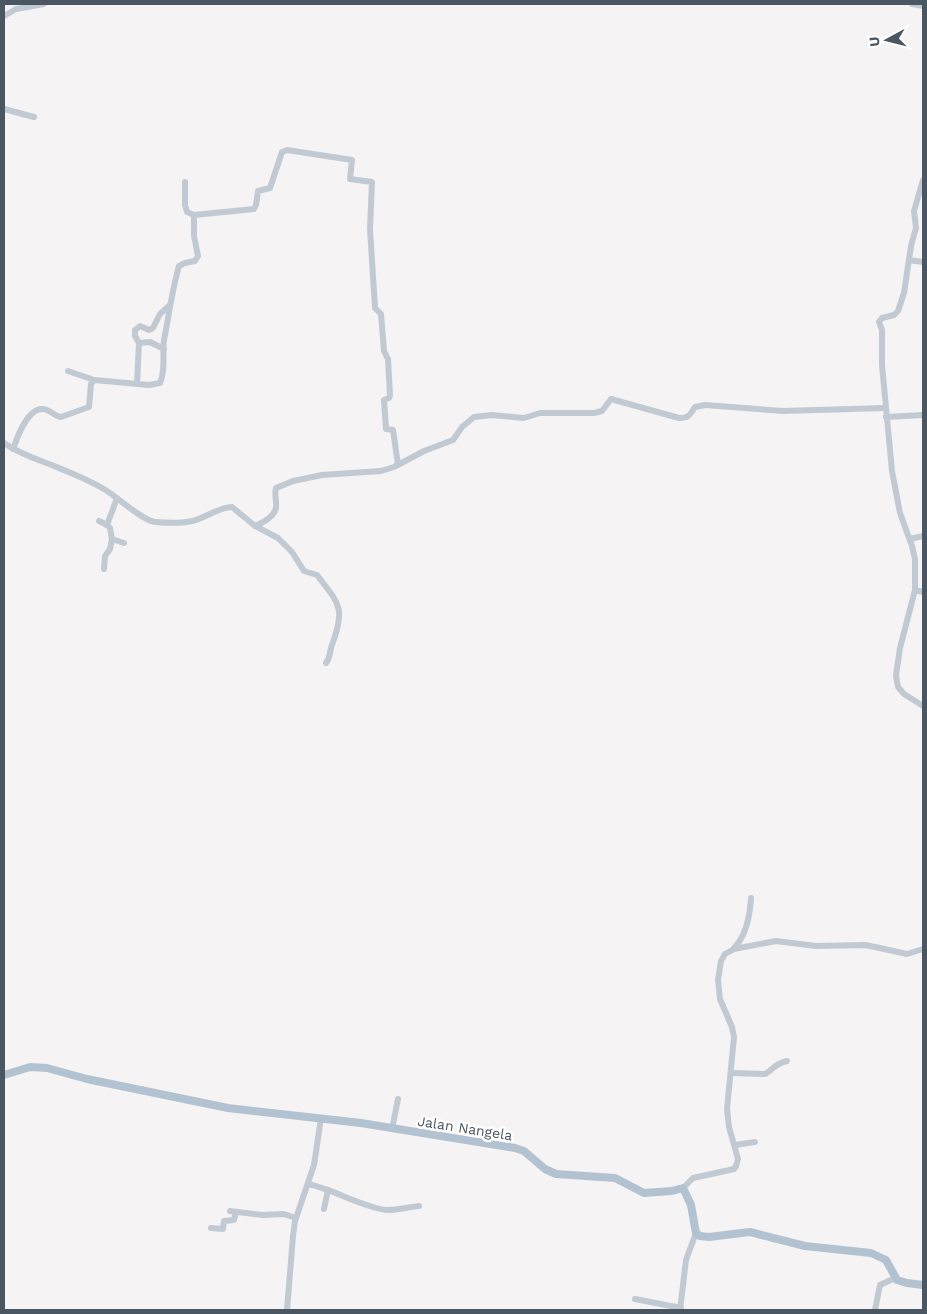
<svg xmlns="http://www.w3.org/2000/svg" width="927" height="1314" font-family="'Work Sans',sans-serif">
<rect width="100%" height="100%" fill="#f5f3f3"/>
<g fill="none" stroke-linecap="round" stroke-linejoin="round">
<g stroke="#c1cad2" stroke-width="6">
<path d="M912,4L923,6"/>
<path d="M4,16L16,9L44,4"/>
<path d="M4,109L34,117"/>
<path d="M923,180L914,211L916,228L911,246L904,293L898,311L894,315L882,318L879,322L882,330V365L892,471L900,513L912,546L915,559V590L900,648L896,675L897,682L898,687L904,694L923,706"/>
<path d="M185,182V205L187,212L194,215"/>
<path d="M909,260L923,262"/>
<path d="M139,343L150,342L164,349"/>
<path d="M68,371L94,380"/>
<path d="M137,384L139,343L135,336V330L140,326L149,330L153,328L160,314L170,305"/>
<path d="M886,417L923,415"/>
<path d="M4,443C21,455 40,460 59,468C74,474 90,481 104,489C116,496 143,521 155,522C167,523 180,524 192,521C206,518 218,507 232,507L255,526C262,523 274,517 276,508C277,501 274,495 276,488L293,481L322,475L381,471L394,467L424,451L453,440L462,427L474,417L492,415L524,418L540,413H594L602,411L611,399L679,418C689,418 690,415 695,407L705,405L783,411L885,408"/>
<path d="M13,449C17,438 27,408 43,409C49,409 54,416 61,417L89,407L91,384L94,380L149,385L160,383C166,370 162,354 164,340C169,315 172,290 179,266L185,263L195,261L198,256L194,236V215L254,209L256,205L258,191L270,188L282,152L287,150L352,160L350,179L372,182L370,229L375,308L381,314L384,351L388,359L390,395L389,398L384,400L386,429L393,430L398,465"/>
<path d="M99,521L107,525L117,498"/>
<path d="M255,526L278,538L292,552L304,571L317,575C339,604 346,607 332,645C329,652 331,657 326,663"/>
<path d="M112,539L124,543"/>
<path d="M910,539L923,536"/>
<path d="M104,569L105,556L110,549L112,539L110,528L107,525"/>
<path d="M915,590L923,592"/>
<path d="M734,948C747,935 750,915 751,898"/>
<path d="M731,1073L765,1074C775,1069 773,1064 787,1061"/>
<path d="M392,1129L398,1099"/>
<path d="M735,1145L755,1142"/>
<path d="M308,1184C333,1189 364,1208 387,1210C398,1210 409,1207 419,1206"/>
<path d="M683,1188L693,1178L734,1169L736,1166L738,1159L729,1127L727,1109L734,1037L732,1027L720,999L718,980L721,961L725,954L734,949L776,941L816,946L866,945L907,954L923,949"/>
<path d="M324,1209L328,1190"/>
<path d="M230,1211L263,1215L284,1214L296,1218"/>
<path d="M211,1228L223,1229L224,1221L234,1220L236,1212"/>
<path d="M635,1299L681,1308"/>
<path d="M287,1310L293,1236L295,1221L314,1165L321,1118"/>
<path d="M680,1310L686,1260L696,1233"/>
<path d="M875,1310L880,1285L895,1278"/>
</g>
<path stroke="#b3c2d1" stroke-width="8" d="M4,1075L30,1067L47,1068L87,1079L228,1108L361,1123L515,1148L524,1151L545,1169L556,1174L615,1178L644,1193L672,1191L683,1188L691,1205L696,1233L700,1236L709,1237L750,1232L805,1246L871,1253L886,1260L897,1280L907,1283L923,1285"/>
</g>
<g text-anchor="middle" stroke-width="5" stroke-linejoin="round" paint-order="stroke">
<g font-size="14" fill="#4a5661" stroke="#fff">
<text transform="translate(465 1128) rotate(9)" y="5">Jalan Nangela</text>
</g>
</g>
<rect width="927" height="1314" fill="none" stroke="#4a5661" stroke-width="10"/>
<g transform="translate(887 40) rotate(263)" stroke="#ffffff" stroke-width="4" paint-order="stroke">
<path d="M0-4L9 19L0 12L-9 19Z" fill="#4a5661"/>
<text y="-8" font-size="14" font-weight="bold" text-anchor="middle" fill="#4a5661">U</text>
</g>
</svg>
